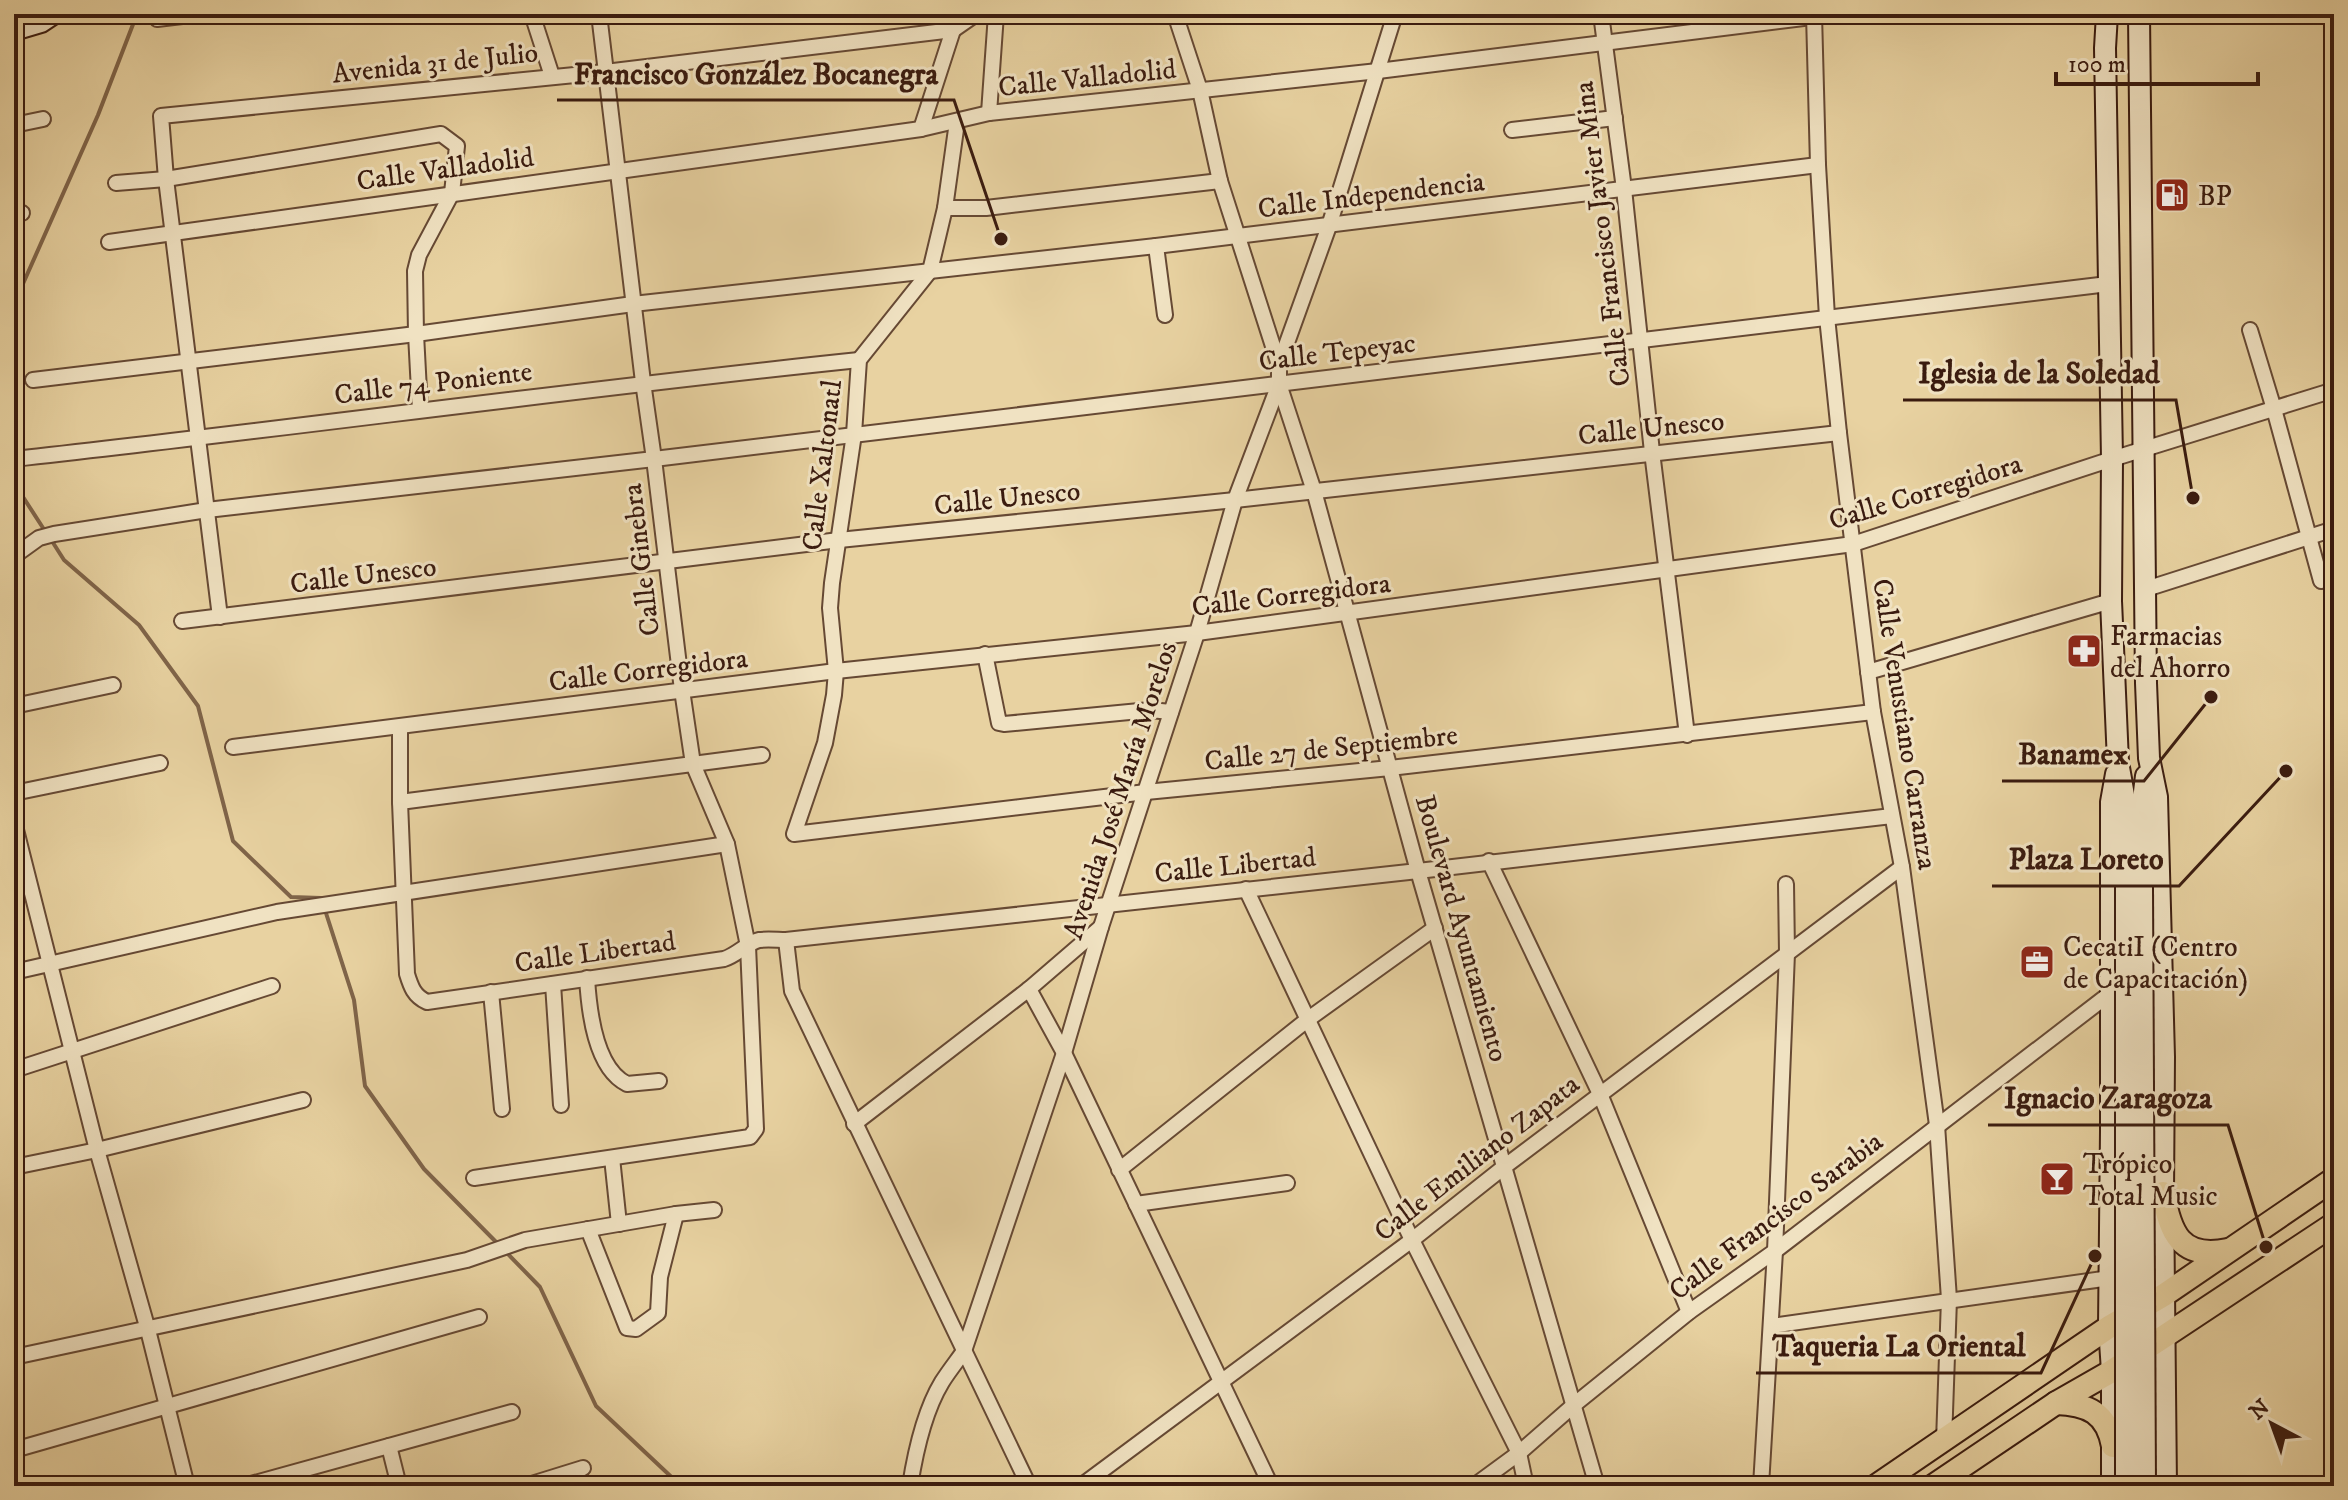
<svg xmlns="http://www.w3.org/2000/svg" width="2348" height="1500" font-family="'IM FELL DW Pica',serif">
<rect width="100%" height="100%" fill="#e8d2a1"/>
<filter id="stains"><feTurbulence type="fractalNoise" baseFrequency=".0025" numOctaves="4"/><feColorMatrix values="0 0 0 0 .2 0 0 0 0 .09 0 0 0 0 .02 0 0 0 .5 -.17"/></filter>
<radialGradient id="worn" r=".72"><stop offset=".6" stop-color="#630" stop-opacity="0"/><stop offset="1" stop-color="#630" stop-opacity=".3"/></radialGradient>
<g fill="none" stroke-linecap="round" stroke-linejoin="round">
<g stroke="#7f6449" stroke-width="4">
<path d="M14,304L98,115L137,14"/>
<path d="M14,483L45,531"/>
<path d="M50,538L64,560L139,625L198,706L233,841L291,897L321,898L323,901"/>
<path d="M325,910L354,1000L365,1086L424,1169L500,1246"/>
<path d="M506,1252L540,1287L596,1406L681,1486"/>
</g>
<defs>
<g id="street">
<path d="M532,14L552,76"/>
<path d="M1175,14L1200,90L1220,181L1279,365"/>
<path d="M1601,14L1624,189L1652,452L1687,735"/>
<path d="M1814,14L1818,165L1827,317L1839,433L1873,712L1902,867L1937,1125L1949,1299L1944,1441"/>
<path d="M157,19L199,14"/>
<path d="M989,113L996,14"/>
<path d="M957,122L945,208L930,271L859,360L854,434L832,583L830,608L836,671L834,695L825,743L794,834L1146,792L1390,768L1873,712"/>
<path d="M14,125L43,119"/>
<path d="M921,129L953,30L954,14"/>
<path d="M1512,130L1615,118"/>
<path d="M116,183L166,179L441,134L457,146L452,193L419,255L415,271L416,334L420,410"/>
<path d="M945,208H986L1220,181"/>
<path d="M14,215L22,213"/>
<path d="M109,242L921,129L989,113L1378,71L1836,14"/>
<path d="M1156,246L1165,315"/>
<path d="M2250,330L2274,409L2321,581"/>
<path d="M33,380L416,334L633,304L1156,246L1818,165"/>
<path d="M1279,384L1314,491L1418,871L1597,1486"/>
<path d="M14,459C296,428 577,389 859,360"/>
<path d="M14,556L39,538L54,534L207,510L654,459L2108,284"/>
<path d="M2146,589L2334,529"/>
<path d="M220,617L166,179L161,116L605,72L953,30L976,14"/>
<path d="M182,621L839,540L1235,500L1839,433"/>
<path d="M985,654L999,723L1004,724L1150,710L1171,712"/>
<path d="M1868,672L2111,601"/>
<path d="M14,706L113,685"/>
<path d="M400,727V802L407,974C411,987 414,996 427,1002L724,959C737,955 747,943 759,940C768,939 778,940 786,940L1418,871L1892,816"/>
<path d="M233,747L836,671L1197,633L1853,544L2112,459L2334,390"/>
<path d="M14,793L160,763"/>
<path d="M400,802L762,755"/>
<path d="M14,822L97,1150L148,1330L187,1486"/>
<path d="M1489,861L1600,1094L1689,1312"/>
<path d="M1246,889L1412,1240L1519,1453L1526,1486"/>
<path d="M786,940L792,991L1029,1486"/>
<path d="M14,972L277,912L727,844"/>
<path d="M587,978C589,1011 595,1068 627,1084L659,1081"/>
<path d="M553,984L561,1105"/>
<path d="M1029,989L1064,1053L1271,1486"/>
<path d="M491,992L502,1109"/>
<path d="M14,1070L272,986"/>
<path d="M854,1124L1029,989L1101,927"/>
<path d="M612,1158L619,1224"/>
<path d="M14,1167L97,1150L303,1100"/>
<path d="M1119,1170L1307,1020L1435,928"/>
<path d="M474,1178L750,1137L756,1129L748,946L727,844L693,764L682,690L654,459L643,382L599,14"/>
<path d="M1136,1204L1287,1183"/>
<path d="M588,1229L627,1328L636,1329L658,1313L660,1277L676,1214"/>
<path d="M1771,1326L2110,1278"/>
<path d="M14,1357L467,1260L525,1240L676,1214L714,1210"/>
<path d="M389,1446L399,1486"/>
<path d="M14,1450L479,1317"/>
<path d="M244,1486L512,1412"/>
<path d="M525,1486L583,1468"/>
<path d="M910,1486C915,1454 925,1410 942,1382C949,1371 957,1361 964,1351L1064,1053L1101,927L1197,633L1235,500L1279,384V365L1329,226L1395,14"/>
<path d="M1081,1486L1412,1240L1504,1167L1902,867"/>
<path d="M1474,1486L1519,1453L1575,1404L1689,1312L1775,1251L2112,992"/>
<path d="M1761,1486L1775,1251L1787,953L1786,884"/>
</g>
<g id="secondary">
<path d="M2107,14L2105,48L2112,459L2111,601L2118,762L2125,801L2126,886"/>
<path d="M2139,14L2146,683L2149,758L2157,797L2164,1057L2163,1193L2166,1486"/>
<path d="M14,30L41,22L53,14"/>
<path d="M2142,887L2143,800L2146,776"/>
<path d="M2112,1486V1371L2109,1327L2111,1131V802L2116,774"/>
</g>
<g id="primary">
<path d="M2163,1193C2170,1232 2180,1260 2228,1250"/>
<path d="M2056,1403C2088,1404 2107,1413 2113,1446"/>
<path d="M1876,1486L2109,1327L2164,1295L2334,1179"/>
<path d="M1933,1486L2056,1403L2112,1371L2334,1224"/>
</g>
</defs>
<use href="#street" stroke="#664934" stroke-width="18"/>
<use href="#secondary" stroke="#3a1b0f" stroke-width="24"/>
<use href="#primary" stroke="#3a1b0f" stroke-width="26"/>
<use href="#street" stroke="#f0e2c2" stroke-width="14"/>
<use href="#secondary" stroke="#f0e2c2" stroke-width="20"/>
<use href="#primary" stroke="#e8d2a1" stroke-width="22"/>
<defs>
<g id="secondary-bridge">
<path d="M2142,887L2145,1486"/>
<path d="M2126,1486V886"/>
</g>
</defs>
<use href="#secondary-bridge" stroke="#3a1b0f" stroke-width="24" stroke-linecap="butt"/>
<use href="#secondary-bridge" stroke="#f0e2c2" stroke-width="20"/>
</g>
<defs>
<symbol id="fuel-square" viewBox="-11 -11 22 22"><rect x="-9" y="-9" width="18" height="18" rx="4" fill="#8f2418" stroke="#f0e2c2"/><path d="M-5.5-6h7V0h2V4h1.3V-2.5L3-4.5l.8-.8L6-3V5H2.5V1h-1V6h-7ZM-4.2-4.7v3.2H.2V-4.7Z" fill="#fff"/></symbol>
<symbol id="pharmacy-square" viewBox="-11 -11 22 22"><rect x="-9" y="-9" width="18" height="18" rx="4" fill="#8f2418" stroke="#f0e2c2"/><path d="M-2-6h4v4h4v4h-4v4h-4v-4h-4v-4h4Z" fill="#fff"/></symbol>
<symbol id="office-square" viewBox="-11 -11 22 22"><rect x="-9" y="-9" width="18" height="18" rx="4" fill="#8f2418" stroke="#f0e2c2"/><path d="M-6-3h4V-5.5h4V-3h4V5H-6ZM-1-4.5V-3h2v-1.5ZM-6 0V1H6V0Z" fill="#fff"/></symbol>
<symbol id="bar-square" viewBox="-11 -11 22 22"><rect x="-9" y="-9" width="18" height="18" rx="4" fill="#8f2418" stroke="#f0e2c2"/><path d="M-6-5H6L.8 .8V4.5H3.5V6h-7V4.5H-.8V.8Z" fill="#fff"/></symbol>
</defs>
<g fill-rule="evenodd">
<use href="#fuel-square" x="2152" y="175" width="40" height="40"/>
<use href="#pharmacy-square" x="2064" y="631" width="40" height="40"/>
<use href="#office-square" x="2017" y="942" width="40" height="40"/>
<use href="#bar-square" x="2037" y="1159" width="40" height="40"/>
</g>
<g text-anchor="middle" stroke-width="6" stroke-linejoin="round" paint-order="stroke">
<g font-size="28" fill="#3a1b0f" stroke="#f0e2c2">
<text transform="translate(435 62) rotate(-6)" y="10">Avenida 31 de Julio</text>
<text transform="translate(1087 77) rotate(-6)" y="10">Calle Valladolid</text>
<text transform="translate(445 168) rotate(-8)" y="10">Calle Valladolid</text>
<text transform="translate(1371 194) rotate(-7)" y="10">Calle Independencia</text>
<text transform="translate(1601 234) rotate(-97)" y="10">Calle Francisco Javier Mina</text>
<text transform="translate(1337 351) rotate(-7)" y="10">Calle Tepeyac</text>
<text transform="translate(433 382) rotate(-7)" y="10">Calle 74 Poniente</text>
<text transform="translate(1651 427) rotate(-6)" y="10">Calle Unesco</text>
<text transform="translate(821 465) rotate(-83)" y="10">Calle Xaltonatl</text>
<text transform="translate(1925 491) rotate(-17)" y="10">Calle Corregidora</text>
<text transform="translate(1007 497) rotate(-6)" y="10">Calle Unesco</text>
<text transform="translate(640 560) rotate(-97)" y="10">Calle Ginebra</text>
<text transform="translate(363 574) rotate(-7)" y="10">Calle Unesco</text>
<text transform="translate(1291 594) rotate(-7)" y="10">Calle Corregidora</text>
<text transform="translate(648 669) rotate(-7)" y="10">Calle Corregidora</text>
<text transform="translate(1906 724) rotate(81)" y="10">Calle Venustiano Carranza</text>
<text transform="translate(1331 747) rotate(-6)" y="10">Calle 27 de Septiembre</text>
<text transform="translate(1119 790) rotate(-72)" y="10">Avenida José María Morelos</text>
<text transform="translate(1235 864) rotate(-6)" y="10">Calle Libertad</text>
<text transform="translate(1463 928) rotate(74)" y="10">Boulevard Ayuntamiento</text>
<text transform="translate(595 951) rotate(-8)" y="10">Calle Libertad</text>
<text transform="translate(1476 1157) rotate(-38)" y="10">Calle Emiliano Zapata</text>
<text transform="translate(1775 1215) rotate(-37)" y="10">Calle Francisco Sarabia</text>
</g>
<g font-size="28" fill="#3a1b0f" stroke="#f0e2c2" text-anchor="start">
<text x="2198" y="205">BP</text>
<text x="2110" y="645">Farmacias<tspan x="2110" dy="32">del Ahorro</tspan></text>
<text x="2063" y="956">CecatiI (Centro<tspan x="2063" dy="32">de Capacitación)</tspan></text>
<text x="2083" y="1173">Trópico<tspan x="2083" dy="32">Total Music</tspan></text>
</g>
</g>
<path fill="none" stroke="#3a1b0f" stroke-width="3" d="M1001 239L954 100H557M2193 498L2176 400H1903M2211 697L2144 781H2002M2286 771L2179 886H1992M2266 1247L2228 1125H1988M2095 1256L2041 1373H1756"/>
<g fill="#3a1b0f" stroke="#f0e2c2" stroke-width="3">
<circle cx="1001" cy="239" r="8"/>
<circle cx="2193" cy="498" r="8"/>
<circle cx="2211" cy="697" r="8"/>
<circle cx="2286" cy="771" r="8"/>
<circle cx="2266" cy="1247" r="8"/>
<circle cx="2095" cy="1256" r="8"/>
</g>
<g font-size="30" text-anchor="middle" font-weight="bold" fill="#3a1b0f" stroke="#f0e2c2" stroke-width="6" stroke-linejoin="round" paint-order="stroke">
<text x="756" y="84">Francisco González Bocanegra</text>
<text x="2039" y="383">Iglesia de la Soledad</text>
<text x="2073" y="764">Banamex</text>
<text x="2086" y="869">Plaza Loreto</text>
<text x="2108" y="1108">Ignacio Zaragoza</text>
<text x="1899" y="1356">Taqueria La Oriental</text>
</g>
<rect width="2348" height="1500" fill="none" stroke="#e8d2a1" stroke-width="48"/>
<rect x="16" y="16" width="2316" height="1468" fill="none" stroke="#3a1b0f" stroke-width="4"/>
<rect x="24" y="24" width="2300" height="1452" fill="none" stroke="#3a1b0f" stroke-width="2"/>
<g transform="translate(2272 1424) rotate(319)" stroke="#f0e2c2" stroke-width="6" paint-order="stroke">
<path d="M0-6L14 30L0 20L-14 30Z" fill="#3a1b0f"/>
<text y="-12" font-size="22" font-weight="bold" text-anchor="middle" fill="#3a1b0f">N</text>
</g>
<path d="M2056 72v12h202v-12" fill="none" stroke="#3a1b0f" stroke-width="4"/>
<text x="2068" y="72" font-size="24" fill="#3a1b0f" stroke="#f0e2c2" stroke-width="6" paint-order="stroke">100 m</text>
<rect width="100%" height="100%" filter="url(#stains)"/>
<rect width="100%" height="100%" fill="url(#worn)"/>
</svg>
